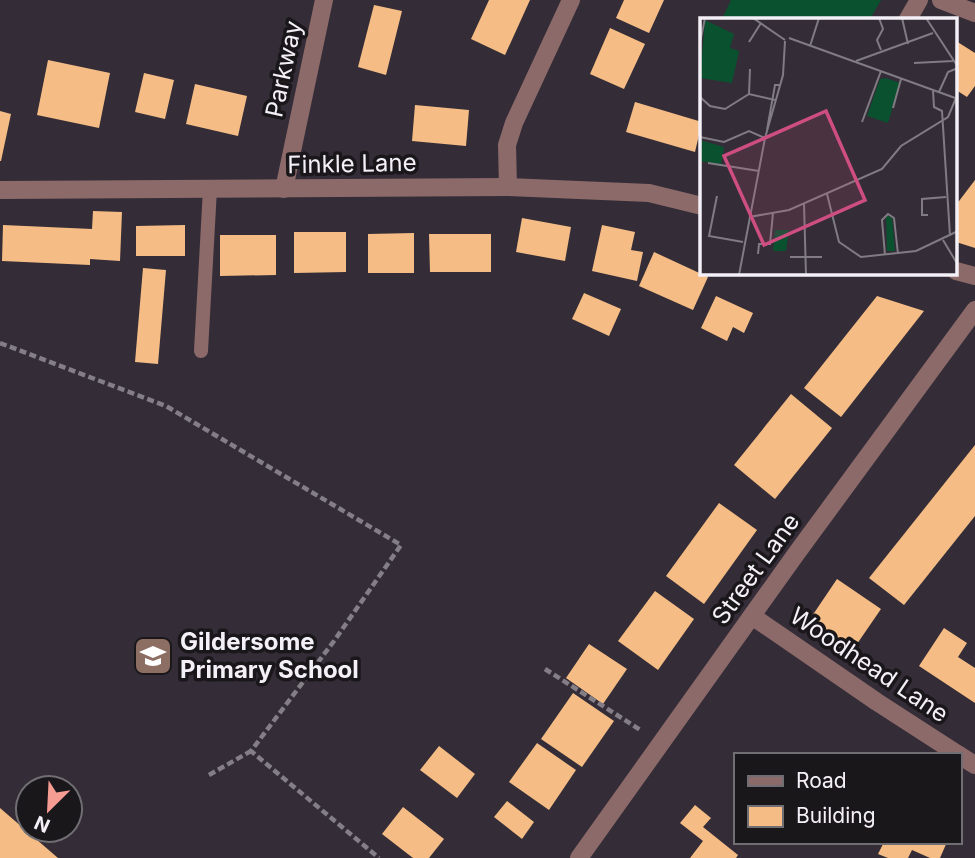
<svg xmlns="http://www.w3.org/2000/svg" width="975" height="858" font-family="Inter,sans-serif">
<rect width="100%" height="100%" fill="#342d37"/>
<path fill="#09512f" d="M731,0H881L870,19H722Z"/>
<g fill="#f5bd85">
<path d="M489,0H530L505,55L471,39Z"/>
<path d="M624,0H664L649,33L616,18Z"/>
<path d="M374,5L402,11L386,75L358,67Z"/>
<path d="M610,28L645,44L624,89L590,74Z"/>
<path d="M956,41L975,53V86L967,97L956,90Z"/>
<path d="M48,60L110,73L99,128L37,115Z"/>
<path d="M144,73L174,80L165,119L135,112Z"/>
<path d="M195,84L247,96L238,136L186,124Z"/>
<path d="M635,102L702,122L695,152L626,132Z"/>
<path d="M415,105L469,110L466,146L412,141Z"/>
<path d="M0,111L11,114L1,161H0Z"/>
<path d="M975,180V248L956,242V205Z"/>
<path d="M93,211L122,212L120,261L90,259V265L2,261L3,225L92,229Z"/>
<path d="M522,218L571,227L565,261L516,252Z"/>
<path d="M185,225V256H136V226Z"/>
<path d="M602,225L635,232L631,250L643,252L637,281L592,271Z"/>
<path d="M294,232H346V272L294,273Z"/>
<path d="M414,233V273H368V234Z"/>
<path d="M429,234H491V272H430Z"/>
<path d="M220,235H276V275L220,276Z"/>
<path d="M654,252L708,277L693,310L639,286Z"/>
<path d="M143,268L166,270L158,364L135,362Z"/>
<path d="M584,293L621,309L609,336L572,319Z"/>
<path d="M716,296L753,313L744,333L733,327L727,341L701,328Z"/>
<path d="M877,296L924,311L841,417L804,388Z"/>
<path d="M791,394L832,428L775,499L734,465Z"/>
<path d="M975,445V516L904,605L869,578Z"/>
<path d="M719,503L757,530L704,604L666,576Z"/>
<path d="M837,579L881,609L848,657L832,646L835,641L808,622Z"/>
<path d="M655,591L694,619L658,670L618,641Z"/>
<path d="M944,628L967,643L958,657L975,668V703L919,666Z"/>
<path d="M589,644L627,669L603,704L566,678Z"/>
<path d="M573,693L614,721L582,767L541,739Z"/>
<path d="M537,743L576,770L549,810L509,782Z"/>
<path d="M439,746L475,774L457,798L420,770Z"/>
<path d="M507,801L534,822L522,839L494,817Z"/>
<path d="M695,805L711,818L703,827L738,855L736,858H690L703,841L680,823Z"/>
<path d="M403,807L444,839L429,858H413L382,834Z"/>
<path d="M0,808L58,858H0Z"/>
<path d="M884,842H947L940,858H930L912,850L908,858H888L878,854Z"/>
</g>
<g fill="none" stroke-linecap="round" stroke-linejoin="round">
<g stroke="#847e87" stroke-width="4.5" stroke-dasharray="7 3.5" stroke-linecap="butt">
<path d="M0,343L166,406L401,545L334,641L251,751L379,858"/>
<path d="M545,669L642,731"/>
<path d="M209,775L251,751"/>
</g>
<path stroke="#8c6a69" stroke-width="14" d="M201,351L210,189"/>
<g stroke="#8c6a69" stroke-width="18">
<path d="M941,0L975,13"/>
<path d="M908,19L919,0"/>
<path d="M508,187L507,145L514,123L571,0"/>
<path d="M284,189L324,0"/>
<path d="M0,190L508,187L649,193L702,206"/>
<path d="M956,271L975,276"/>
<path d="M752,616L877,702L959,755"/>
<path d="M959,755L975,765"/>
</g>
<path stroke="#8c6a69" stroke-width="18" d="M579,858L796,554L975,310"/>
</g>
<defs>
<symbol id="school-square" viewBox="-11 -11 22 22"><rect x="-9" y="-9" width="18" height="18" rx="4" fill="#8d6e63" stroke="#1a171b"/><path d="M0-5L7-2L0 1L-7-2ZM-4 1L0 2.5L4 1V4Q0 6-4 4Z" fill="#fff"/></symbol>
</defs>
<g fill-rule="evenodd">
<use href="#school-square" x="131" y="634" width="44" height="44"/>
</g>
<g text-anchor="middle" stroke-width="7" stroke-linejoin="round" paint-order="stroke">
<g font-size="24" fill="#f4f0f7" stroke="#1a171b">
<text transform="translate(284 69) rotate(-78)" y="8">Parkway</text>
<text transform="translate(352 164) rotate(-1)" y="8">Finkle Lane</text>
<text transform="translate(756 569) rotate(-54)" y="8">Street Lane</text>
<text transform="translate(869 665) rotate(34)" y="8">Woodhead Lane</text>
</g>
<g font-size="24" font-weight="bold" fill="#f4f0f7" stroke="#1a171b" text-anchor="start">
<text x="180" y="650">Gildersome<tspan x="180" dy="28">Primary School</tspan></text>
</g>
</g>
<g transform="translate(700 18)">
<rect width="257" height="257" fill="#342d37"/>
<path d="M5,2L34,16L30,30L39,33L32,65L0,60ZM186,60L200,65L188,105L167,98L180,61ZM0,122L24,129L21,147L0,143ZM186,197L192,200L195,233H187ZM75,212H89L86,233H73Z" fill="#09512f"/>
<path fill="none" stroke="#817b84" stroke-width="2" d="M53,0L85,22M179,0L183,11L177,22L181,32M202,0L208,26M226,0L258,49M89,20L258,81M49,24L61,5M0,25L5,0M110,28L119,0M156,43L233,15M214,45L253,43M233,73L234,89L242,93L250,218M239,74L248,54L258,50M49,76L50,51M0,79L10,88L25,91L49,76L75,82M193,90L201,61M162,104L181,53M67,112L75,67H80M0,119L24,124L49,113L65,120M8,145L59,153M127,176L139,224L161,239L216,233L258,213M17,178L9,218L43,224M104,186L106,257M228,197H222V181L246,179M49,199L89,192L182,151L201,128L248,99L256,80M243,222L258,247M58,236L59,226H70L73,195M185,237L182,202L188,196L194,200L198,236M90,239H122M39,257L65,120L83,57L85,23"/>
<path fill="#ce4e82" fill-opacity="0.15" stroke="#ce4e82" stroke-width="3.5" d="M126,93L165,182L64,227L24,138Z"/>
<rect width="257" height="257" fill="none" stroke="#f4f0f7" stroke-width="3.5"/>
</g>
<rect x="734" y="753" width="228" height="91" fill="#1a171b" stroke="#716e73" stroke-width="2"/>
<rect x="748" y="776" width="35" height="10" fill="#8c6a69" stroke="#716e73" stroke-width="2"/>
<text x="796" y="788" font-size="21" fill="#f4f0f7">Road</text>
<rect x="748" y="806" width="35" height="21" fill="#f5bd85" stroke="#716e73" stroke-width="2"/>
<text x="796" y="823" font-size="21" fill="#f4f0f7">Building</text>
<g transform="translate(49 809) rotate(204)"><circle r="33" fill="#1a171b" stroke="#716e73" stroke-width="2"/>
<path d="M0-5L12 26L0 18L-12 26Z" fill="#f59c93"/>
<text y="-10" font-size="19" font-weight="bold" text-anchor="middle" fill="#f4f0f7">N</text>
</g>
</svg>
